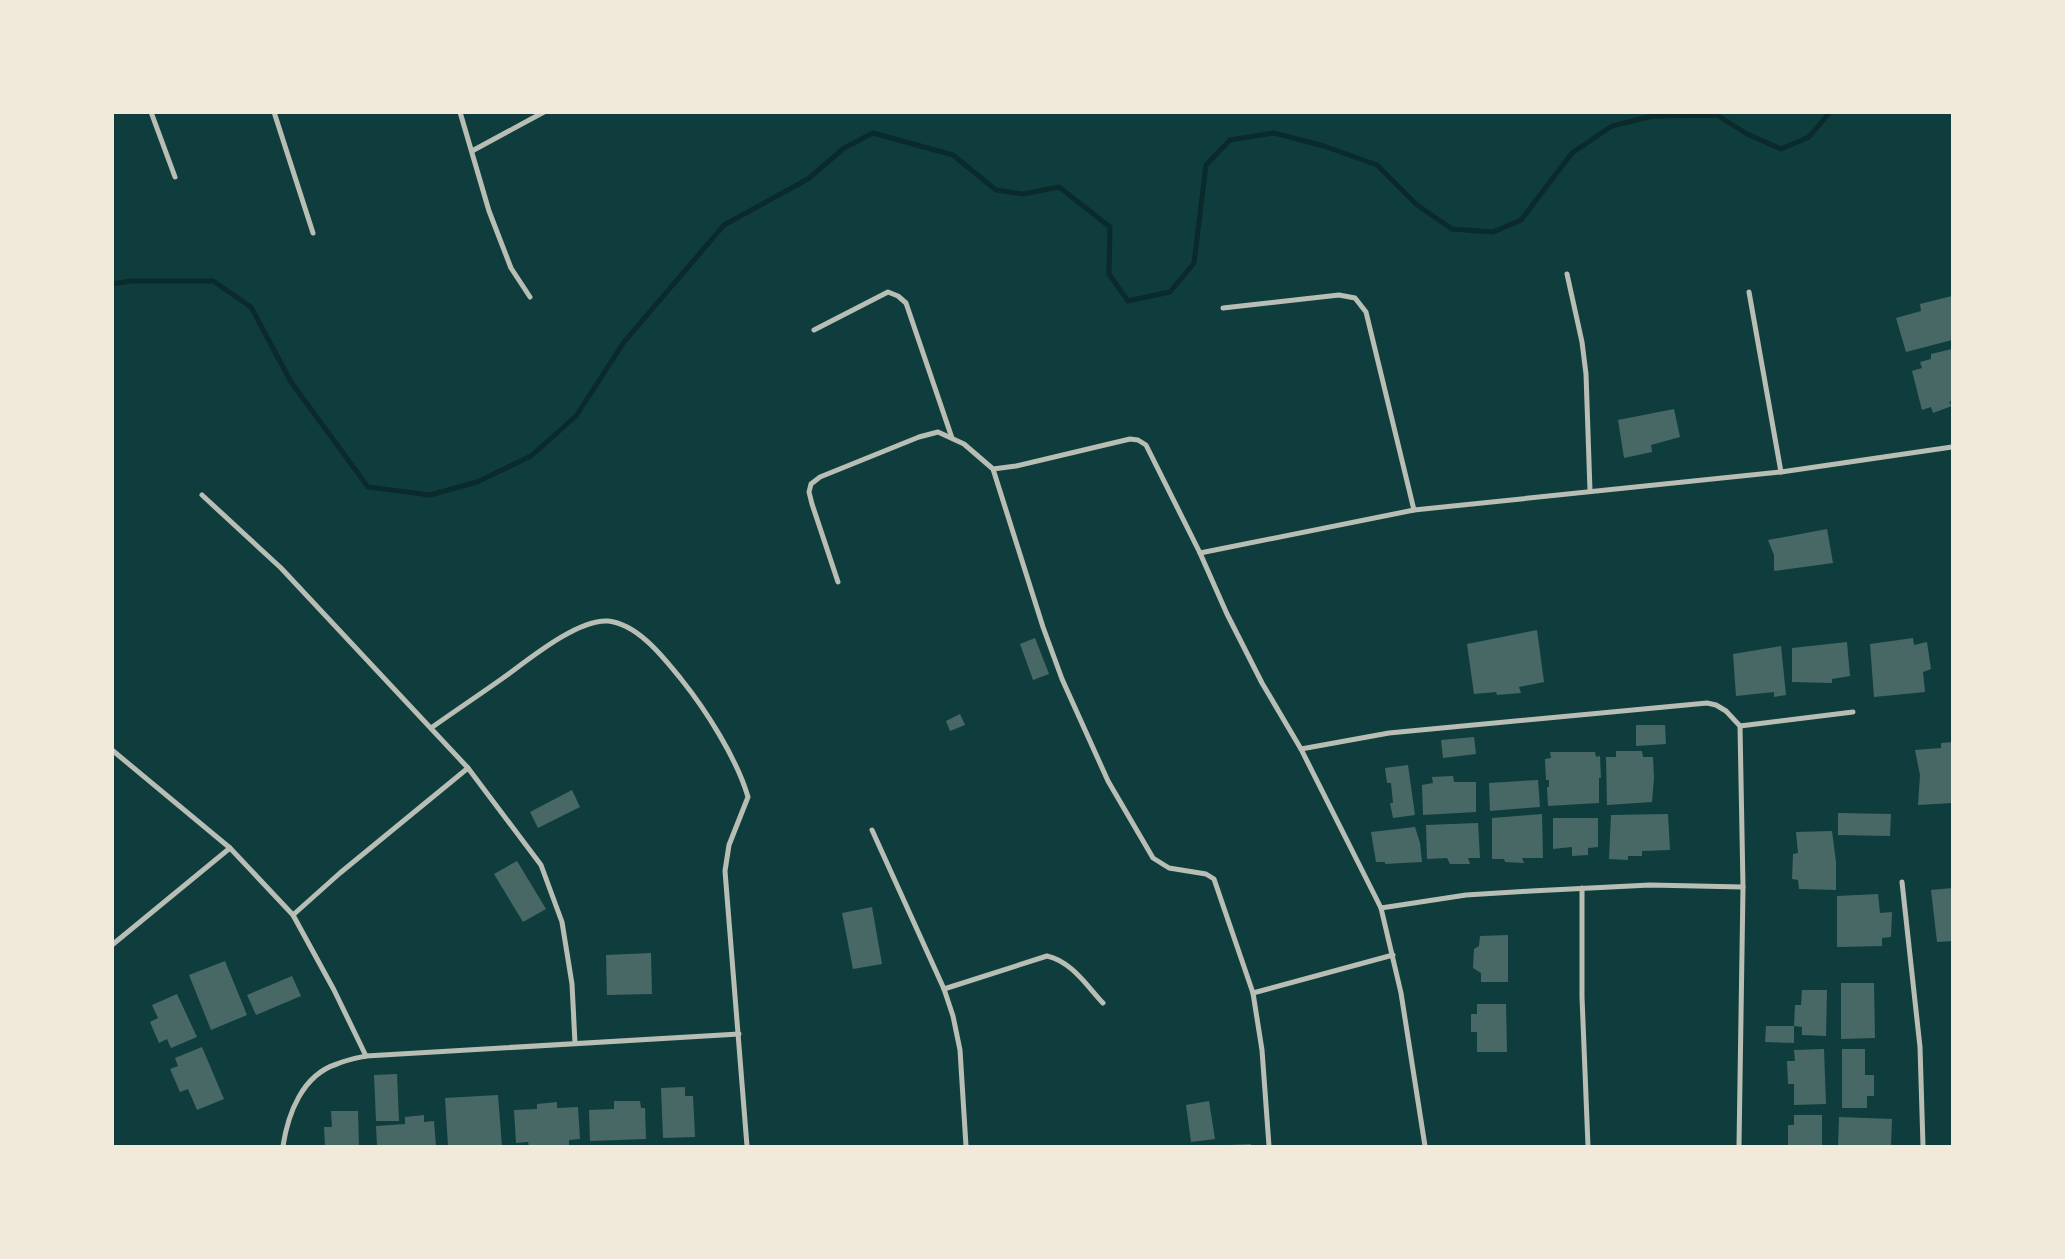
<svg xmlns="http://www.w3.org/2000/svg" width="2065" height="1259" font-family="Karla,sans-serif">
<rect width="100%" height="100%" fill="#0f3d3e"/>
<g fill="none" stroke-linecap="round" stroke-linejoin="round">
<path stroke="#0a2a2b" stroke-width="5" d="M112,284L131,281H213L251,307L291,382L368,487L430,495L477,482L531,456L576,416L624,342L724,225L808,179L844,148L873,133L953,155L996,190L1023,194L1059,187L1110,227L1109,274L1128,301L1170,292L1194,263L1206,165L1230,140L1274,133L1324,146L1377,165L1417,205L1452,229L1493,232L1521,220L1572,153L1612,126L1653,116L1717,115L1747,134L1781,149L1809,137L1830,112"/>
</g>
<g fill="#486865">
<path d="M1952,296V340L1906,352L1896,318L1921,311L1920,304Z"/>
<path d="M1952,349V401L1949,402L1952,406L1933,413L1931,407L1922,410L1912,371L1922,368L1920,362L1931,359V354Z"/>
<path d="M1674,409L1680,437L1651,445L1652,452L1624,458L1618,420Z"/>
<path d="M1827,529L1833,563L1774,571V555L1768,540Z"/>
<path d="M1537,630L1544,682L1519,687L1521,693L1497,695L1496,692L1474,694L1467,644Z"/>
<path d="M1035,638L1049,674L1033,680L1020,644Z"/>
<path d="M1913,638L1914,645L1927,642L1931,669L1923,672L1925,692L1874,697L1870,644Z"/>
<path d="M1847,642L1850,676L1832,679V683L1792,682V648Z"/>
<path d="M1781,646L1786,695L1774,697V692L1736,696L1733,654Z"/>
<path d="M960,714L965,725L950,731L946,721Z"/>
<path d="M1636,725H1665L1666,744L1636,746Z"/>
<path d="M1474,737L1476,754L1443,758L1441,740Z"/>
<path d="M1952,742V803L1918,805L1920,775L1915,750L1941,748V743Z"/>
<path d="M1616,751H1642L1643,757H1653L1654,778L1652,802L1607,805L1606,757H1616Z"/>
<path d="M1550,752H1595L1596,757L1600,756L1601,778H1599V803L1548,806L1547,787H1549V780H1546L1545,759L1551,758Z"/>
<path d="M1408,765L1415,815L1393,818L1390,803H1393L1391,783H1387L1385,768Z"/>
<path d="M1453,776L1454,782H1476V812L1423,815L1422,785L1433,783L1432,777Z"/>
<path d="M1538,780L1540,807L1490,811L1489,783Z"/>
<path d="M572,790L580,807L538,828L530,812Z"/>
<path d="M1838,813L1891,814L1890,836L1838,835Z"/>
<path d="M1542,814L1543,858H1522L1524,863L1505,862L1504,859H1492V818Z"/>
<path d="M1668,814L1670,850L1642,851V856H1628V860L1609,859L1611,815Z"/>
<path d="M1553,818H1598V847L1588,848V855L1572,856V847L1553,849Z"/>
<path d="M1478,823L1480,858H1468L1470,864H1450L1447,858L1427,859L1426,825Z"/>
<path d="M1415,827L1420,843L1422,862L1385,864V862H1376L1371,832Z"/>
<path d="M1832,831L1836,862V890L1799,889L1798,880L1792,879L1793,854L1798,853L1796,832Z"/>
<path d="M517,861L546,909L523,922L494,874Z"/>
<path d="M1952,888V941L1937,942L1931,890Z"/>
<path d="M1878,894L1880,913L1892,912L1891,937L1882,938V946L1837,947V896Z"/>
<path d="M872,907L882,964L853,969L842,913Z"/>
<path d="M1508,935V982H1481V973L1473,968L1474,949L1479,946L1480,936Z"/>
<path d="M651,953L652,994L607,995L606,955Z"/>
<path d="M225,961L247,1015L211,1030L189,975Z"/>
<path d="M292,976L301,996L256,1015L247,995Z"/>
<path d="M1841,983H1874L1875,1038L1841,1039Z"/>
<path d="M1802,990H1827L1826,1036L1802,1035V1027L1794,1026V1043L1765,1042L1766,1026H1794L1795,1005H1801Z"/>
<path d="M177,994L197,1037L171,1048L167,1039L159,1043L150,1022L158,1018L152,1005Z"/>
<path d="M1477,1004H1506L1507,1052H1477V1032H1471V1014H1477Z"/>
<path d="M202,1047L224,1099L197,1110L188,1089L180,1092L170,1069L178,1066L175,1058Z"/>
<path d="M1824,1049L1826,1104L1794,1105V1084H1788L1787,1061H1795L1794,1050Z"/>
<path d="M1842,1049H1865V1075H1874V1096H1867V1108H1842Z"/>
<path d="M397,1074L399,1121H376L374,1075Z"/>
<path d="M685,1087V1096H693L695,1137L663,1138L661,1088Z"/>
<path d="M498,1095L502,1146H448L445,1098Z"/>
<path d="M614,1101H640L641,1108H645L646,1139L590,1141L589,1110L614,1109Z"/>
<path d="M1209,1101L1215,1139L1191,1142L1186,1105Z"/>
<path d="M557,1102V1108L578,1107L580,1139L569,1140V1146H529L528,1142L516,1143L514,1110L537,1109V1104Z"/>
<path d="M331,1111H358L359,1146H325L324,1127H332Z"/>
<path d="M424,1115V1122L434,1121L436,1146H377L376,1126L405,1124V1117Z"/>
<path d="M1794,1115H1822V1146H1788V1125H1794Z"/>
<path d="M1839,1117L1892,1119L1891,1146H1838Z"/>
<path d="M1251,1144V1146H1229V1145Z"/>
</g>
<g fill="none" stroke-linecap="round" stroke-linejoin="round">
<g stroke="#b8beb3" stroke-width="5">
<path d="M151,112L175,177"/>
<path d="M274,112L313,233"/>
<path d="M460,112L489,211L511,268L530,297"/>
<path d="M472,151L544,112"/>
<path d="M1567,274L1582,342L1586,374L1590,491"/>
<path d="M1749,292L1781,472"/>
<path d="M1223,308L1339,295L1355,298L1366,312L1414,510"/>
<path d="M814,330L888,292L898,296L906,303L952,438"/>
<path d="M993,469L1016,466L1130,439L1138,440L1146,445L1200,553L1227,614L1262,683L1301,749L1381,908L1401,993L1425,1146"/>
<path d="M202,495L281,568L468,768L541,865L562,922L572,984L575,1043"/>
<path d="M1200,553L1414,510L1781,472L1952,447"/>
<path d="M838,582L812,504L809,492L811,484L820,477L919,437L938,432L964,444L993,469L1043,627L1062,679L1108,781L1153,858L1169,868L1206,874L1214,879L1253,993L1262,1050L1269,1146"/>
<path d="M1740,726L1853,712"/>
<path d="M431,728C455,711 479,695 503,678C528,660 577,619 608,621C638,624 664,658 681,679C706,710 737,759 748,797L729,845L725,871L747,1146"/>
<path d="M1301,749L1389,733L1707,703L1716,705L1726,711L1740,726L1743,887L1739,1146"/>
<path d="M112,750L230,848L293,915L334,990L366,1056"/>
<path d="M872,830L944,989L953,1016L960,1050L966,1146"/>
<path d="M1902,882L1920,1047L1923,1146"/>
<path d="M1582,888V997L1588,1146"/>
<path d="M1381,908L1466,895L1531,891L1650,885L1743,887"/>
<path d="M293,915L340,873L468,768"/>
<path d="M112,945L230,848"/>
<path d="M944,989L1047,956C1071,961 1087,986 1103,1003"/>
<path d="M1253,993L1393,955"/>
<path d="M283,1146C288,1114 302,1075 337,1064C346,1060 357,1058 366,1056L739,1034"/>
</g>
</g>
<rect width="2065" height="1259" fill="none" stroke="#f1e9da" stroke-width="228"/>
</svg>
